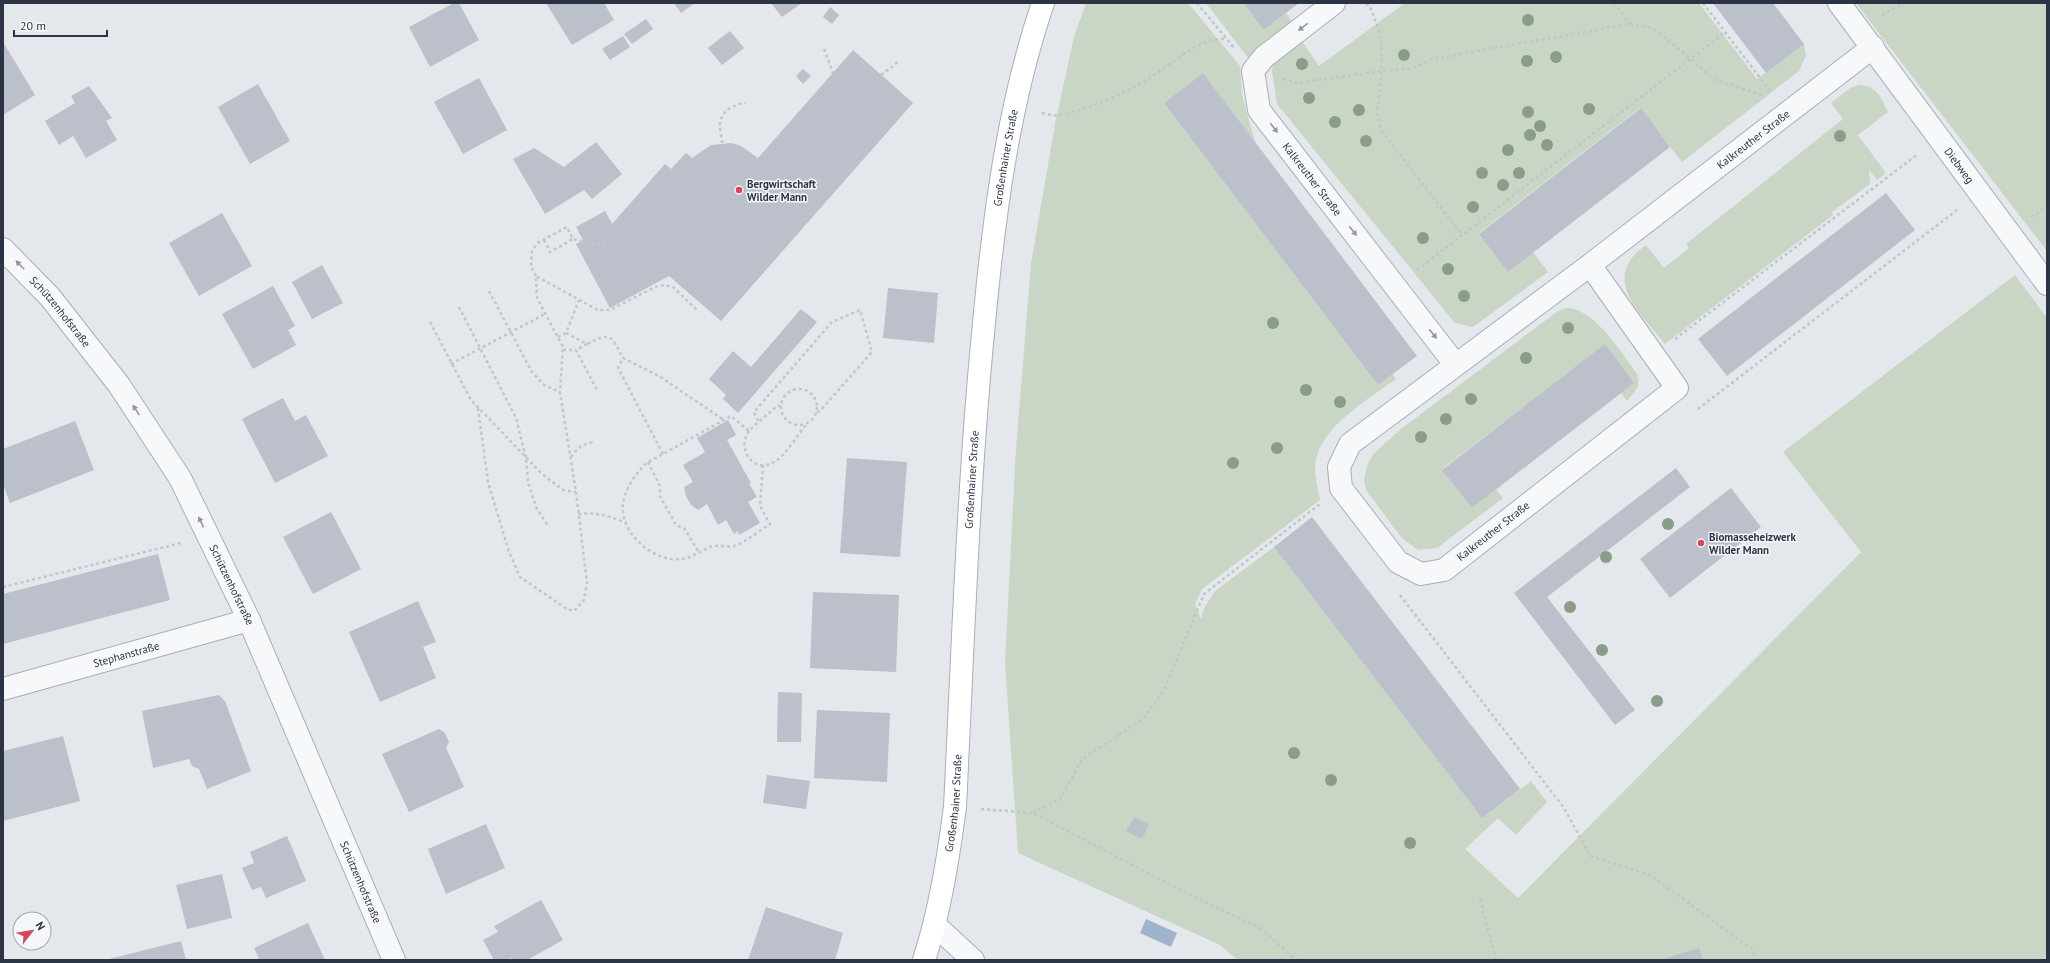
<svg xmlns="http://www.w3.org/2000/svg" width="2050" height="963" font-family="'PT Sans',sans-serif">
<rect width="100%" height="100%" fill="#e4e7ec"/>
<g fill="#c9d6c5">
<path d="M1086,3H1188L1240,66L1242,96L1255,142L1203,73L1164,103L1378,385L1393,374L1396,379C1369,399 1323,425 1316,460C1313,473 1318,487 1320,500L1202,589L1195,604L1201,619L1204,608L1215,591L1274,547L1482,818L1531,781L1547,802L1516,835L1498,818L1465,849L1518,898L1861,552L1783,452L2015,275L2047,318V960H1238L1220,945L1018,853L1005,662L1016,449L1031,264L1055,124L1074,37Z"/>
<path d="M1206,3H1243L1264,30L1286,13L1294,25L1249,59Z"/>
<path d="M1405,3H1699L1757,79L1804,44L1806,56L1799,71L1682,162L1640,108L1479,233L1508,272L1533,252L1548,272L1473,327L1455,323L1277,104L1272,72L1273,59L1299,37L1319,66Z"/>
<path d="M1856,3H2047V251L1882,37Z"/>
<path d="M1859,85C1878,86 1880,97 1888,112L1858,135L1886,173L1877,180L1869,170L1870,184L1832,212L1833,215L1665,344C1640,313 1599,278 1646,245L1664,268L1689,248L1686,244L1843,119L1831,103L1850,88Z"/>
<path d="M1566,308C1594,307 1622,354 1637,374C1641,387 1635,392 1627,401L1621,393L1634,383L1605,345L1442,469L1472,508L1496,489L1503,498L1437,548L1418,550L1402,538L1366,490L1364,480L1367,466L1373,454L1401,429L1558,311Z"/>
</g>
<path fill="#9fb4cc" d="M1146,919L1177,933L1171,947L1140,933Z"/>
<g fill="#bbc0ca">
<path d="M454,3H459L479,40L430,67L409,27Z"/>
<path d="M546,3H604L614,20L572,45Z"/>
<path d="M674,3H695L681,13Z"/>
<path d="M771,3H802L782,17Z"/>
<path d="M1243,3H1299L1264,30Z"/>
<path d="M1713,3H1773L1804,44L1766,73Z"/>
<path d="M830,7L839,15L832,24L823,17Z"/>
<path d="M646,19L653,29L632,44L624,34Z"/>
<path d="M730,31L744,48L722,65L708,48Z"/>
<path d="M623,36L630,47L610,60L602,49Z"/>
<path d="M3,42L35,95L3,115Z"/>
<path d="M853,50L913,103L721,321L669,276L610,308L576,244L583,240L576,227L605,211L612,224L665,164L671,169L686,153L692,158L711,145L731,143L741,146L758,158Z"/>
<path d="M803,69L811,76L803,84L796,76Z"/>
<path d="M1203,73L1417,356L1378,385L1164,103Z"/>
<path d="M479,78L507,130L463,154L434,102Z"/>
<path d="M258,84L290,141L250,164L218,107Z"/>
<path d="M89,86L112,118L106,121L117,140L86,158L73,136L59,145L45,121L75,103L71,96Z"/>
<path d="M1641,108L1670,147L1508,272L1479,234Z"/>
<path d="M596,142L622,174L592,199L584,190L545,214L513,159L534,148L564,167Z"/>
<path d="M1886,193L1915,230L1727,376L1698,339Z"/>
<path d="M222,213L252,266L199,296L169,243Z"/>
<path d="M322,265L343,303L312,319L292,282Z"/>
<path d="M273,286L295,326L288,330L296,345L253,369L222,314Z"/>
<path d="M888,288L938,293L934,343L883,338Z"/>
<path d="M801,309L817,322L738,413L723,399L726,395L709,379L733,351L751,367Z"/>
<path d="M1605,344L1634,383L1472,508L1442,470Z"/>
<path d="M283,398L295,421L306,415L328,456L275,483L242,419Z"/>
<path d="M728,420L736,435L727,440L751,483L749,484L757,497L748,502L760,523L739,535L738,531L734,534L726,520L718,525L707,504L698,510L691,505L686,496L684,487L693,482L683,465L705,452L697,438Z"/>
<path d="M75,421L94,470L10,503L3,484V449Z"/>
<path d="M847,458L907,462L900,557L840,553Z"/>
<path d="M1676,468L1690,487L1547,597L1635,710L1615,725L1514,593Z"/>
<path d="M1731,488L1761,527L1670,598L1640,559Z"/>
<path d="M331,512L361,569L313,594L283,537Z"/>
<path d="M1312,517L1520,789L1482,818L1274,547Z"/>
<path d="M158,554L170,600L3,644V594Z"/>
<path d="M813,592L899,595L896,672L810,668Z"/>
<path d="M418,601L436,642L423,647L436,678L380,702L349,632Z"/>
<path d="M778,692L802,693L801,742H777Z"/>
<path d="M219,695L225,701L251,771L207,789L199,769L192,766L189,759L153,768L142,711Z"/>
<path d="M817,710L890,713L887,782L814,778Z"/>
<path d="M439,729L445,733L449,742L446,748L464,787L409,812L382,754Z"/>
<path d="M63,736L80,801L3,821V751Z"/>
<path d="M767,775L810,781L806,809L763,803Z"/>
<path d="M1134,817L1149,825L1142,839L1126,831Z"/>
<path d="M486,824L505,868L446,894L428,849Z"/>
<path d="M287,836L306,881L266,898L261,887L252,890L242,868L254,863L250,852Z"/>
<path d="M222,874L232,918L187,929L176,885Z"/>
<path d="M541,900L563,940L527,960H513L511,958L507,960H494L483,940L498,932L494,926Z"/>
<path d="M766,907L843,933L835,960H748Z"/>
<path d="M308,923L325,960H254L259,958L254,948Z"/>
<path d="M181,941L186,960H109V959Z"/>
<path d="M1699,948L1703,960H1660Z"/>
</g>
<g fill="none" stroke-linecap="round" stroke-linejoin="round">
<defs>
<g id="minor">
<path id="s1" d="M1334,3L1264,57L1253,71L1259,110L1455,364"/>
<path id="s2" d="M1839,3L2047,284"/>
<path id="s3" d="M3,249L50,297L119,385L180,478L249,620L394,960"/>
<path id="s4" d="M1590,265L1677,388L1444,570L1421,574L1398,562L1341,488L1339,467L1350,444L1590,265L1873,47"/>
<path id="s5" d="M3,689L249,620"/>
<path d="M935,925L973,960"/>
</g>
<g id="secondary">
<path id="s6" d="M924,960C940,910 948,860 955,807C963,646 968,484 984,323C994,216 1008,106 1043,3"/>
</g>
</defs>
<use href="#minor" stroke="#a9aeb7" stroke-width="24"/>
<use href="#secondary" stroke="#a9aeb7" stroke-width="24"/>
<g stroke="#c2c5cb" stroke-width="2.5" stroke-dasharray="3 3" stroke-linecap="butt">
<path d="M1197,3L1235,49"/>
<path d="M1366,3L1371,9L1381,36L1382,71L1377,112L1381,130L1462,235"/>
<path d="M1614,3L1630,24"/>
<path d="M1703,3L1770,91"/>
<path d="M1882,15L1903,3"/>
<path d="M824,49L833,73"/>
<path d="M881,75L898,62"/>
<path d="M1283,79L1297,83L1382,71L1413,68L1432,59L1630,24L1652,28L1668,40L1714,79L1764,96"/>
<path d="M1042,113C1047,114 1053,116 1057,115C1086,111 1127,93 1151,77C1175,62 1197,38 1226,39"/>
<path d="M722,143C722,137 719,129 720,123C722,110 735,104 746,103"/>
<path d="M2031,217L2047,207"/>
<path d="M544,240L550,252L573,239"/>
<path d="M1417,270L1725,32"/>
<path d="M536,276L531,267L532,250L539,242L567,227L573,239L607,247L626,237"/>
<path d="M489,291L532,372L544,385L560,392"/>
<path d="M459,307L516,418L526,458L528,482L536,507L548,526"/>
<path d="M430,322L471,400L542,474L563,490L576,492"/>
<path d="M566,333L587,344C612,331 611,336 623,358"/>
<path d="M558,337L566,333L579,300"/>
<path d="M1675,339L1918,154"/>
<path d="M587,344L576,350L598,392"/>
<path d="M563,350H576"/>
<path d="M451,364L545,314"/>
<circle cx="799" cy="407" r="18"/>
<path d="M478,408L488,482L509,552L520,577L567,609L574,611L584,600L587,583L576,492L560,392L563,347L537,298L536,276L598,310H610L655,287L664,285L673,287L698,311"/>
<path d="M1698,409L1957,210"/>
<path d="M758,421L754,412L832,322L860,310L872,352L820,411L817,412"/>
<path d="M749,431C736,450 754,474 774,462C786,455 796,437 805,426V424"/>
<path d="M663,454L618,368L623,358L659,376L724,420"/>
<path d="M571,457C577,448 583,444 594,442"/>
<path d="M648,462L660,486V496L676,525L685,529L699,553"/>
<path d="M763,465L760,506L770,524C759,531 746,542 734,546C726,548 717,544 710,547C700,551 692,558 682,559C653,563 619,532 623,503C626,487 635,475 645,464L731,416L749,431C758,421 768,415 777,406H781"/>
<path d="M578,514C597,512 609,516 626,523"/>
<path d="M3,587L181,543"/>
<path d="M1400,595L1564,808L1590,856L1650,875L1752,949L1755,960"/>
<path d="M981,809L1033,813L1190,895L1262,929L1296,960"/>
<path d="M1033,813L1060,799L1082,759L1143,719L1164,690L1204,594L1320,504"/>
<path d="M1480,899L1496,960"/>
</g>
<use href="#minor" stroke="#f7f8fa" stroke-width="22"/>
<use href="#secondary" stroke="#fff" stroke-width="22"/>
</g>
<g fill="#899d89">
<circle cx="1528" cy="20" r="6"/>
<circle cx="1404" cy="55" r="6"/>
<circle cx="1556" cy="57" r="6"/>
<circle cx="1527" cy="61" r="6"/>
<circle cx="1302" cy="64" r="6"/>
<circle cx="1309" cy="98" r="6"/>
<circle cx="1589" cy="109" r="6"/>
<circle cx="1359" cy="110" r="6"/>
<circle cx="1528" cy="112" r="6"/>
<circle cx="1335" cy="122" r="6"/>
<circle cx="1540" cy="126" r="6"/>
<circle cx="1530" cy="135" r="6"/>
<circle cx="1840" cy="136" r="6"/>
<circle cx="1366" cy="141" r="6"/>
<circle cx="1547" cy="145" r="6"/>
<circle cx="1508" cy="150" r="6"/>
<circle cx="1482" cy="173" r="6"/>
<circle cx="1519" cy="173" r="6"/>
<circle cx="1503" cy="185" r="6"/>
<circle cx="1473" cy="207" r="6"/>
<circle cx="1423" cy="238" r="6"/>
<circle cx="1448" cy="269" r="6"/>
<circle cx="1464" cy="296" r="6"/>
<circle cx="1273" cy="323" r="6"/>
<circle cx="1568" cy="328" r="6"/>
<circle cx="1526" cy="358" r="6"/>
<circle cx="1306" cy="390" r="6"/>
<circle cx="1471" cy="399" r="6"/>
<circle cx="1340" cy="402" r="6"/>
<circle cx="1446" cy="419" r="6"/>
<circle cx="1421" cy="437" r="6"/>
<circle cx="1277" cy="448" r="6"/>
<circle cx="1233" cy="463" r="6"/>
<circle cx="1668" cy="524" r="6"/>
<circle cx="1606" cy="557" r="6"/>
<circle cx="1570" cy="607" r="6"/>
<circle cx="1602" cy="650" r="6"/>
<circle cx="1657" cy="701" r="6"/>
<circle cx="1294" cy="753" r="6"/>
<circle cx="1331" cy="780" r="6"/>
<circle cx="1410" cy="843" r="6"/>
</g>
<defs><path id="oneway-solid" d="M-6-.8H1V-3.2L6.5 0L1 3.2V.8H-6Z"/></defs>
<g fill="#9196a0">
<use href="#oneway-solid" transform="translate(1303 27) rotate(142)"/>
<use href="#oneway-solid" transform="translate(1274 128) rotate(52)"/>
<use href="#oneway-solid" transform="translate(1353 231) rotate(52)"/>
<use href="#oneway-solid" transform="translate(20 265) rotate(-134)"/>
<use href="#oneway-solid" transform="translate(1433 334) rotate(52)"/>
<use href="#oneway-solid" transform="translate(136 410) rotate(-123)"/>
<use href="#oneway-solid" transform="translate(201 522) rotate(-116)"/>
</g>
<g fill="#d1495b" stroke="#f4f6f9" stroke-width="1.5">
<circle cx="739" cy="190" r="4"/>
<circle cx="1701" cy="543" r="4"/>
</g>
<g text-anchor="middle" stroke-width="3" stroke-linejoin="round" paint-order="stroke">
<g font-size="11" fill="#2b3445" stroke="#f4f6f9">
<text dy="4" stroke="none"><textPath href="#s4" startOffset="1141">Kalkreuther Straße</textPath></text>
<text dy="4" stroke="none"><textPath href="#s6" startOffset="808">Großenhainer Straße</textPath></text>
<text dy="4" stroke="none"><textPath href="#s2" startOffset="202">Diebweg</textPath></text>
<text dy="4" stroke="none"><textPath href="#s1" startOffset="233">Kalkreuther Straße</textPath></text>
<text dy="4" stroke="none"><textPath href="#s3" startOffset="85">Schützenhofstraße</textPath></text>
<text dy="4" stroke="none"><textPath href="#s6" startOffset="484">Großenhainer Straße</textPath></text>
<text transform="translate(1493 531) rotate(-38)" y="4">Kalkreuther Straße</text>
<text dy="4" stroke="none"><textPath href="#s3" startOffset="409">Schützenhofstraße</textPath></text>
<text dy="4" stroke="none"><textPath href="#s5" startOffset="128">Stephanstraße</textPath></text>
<text dy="4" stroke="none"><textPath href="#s6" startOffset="160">Großenhainer Straße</textPath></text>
<text dy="4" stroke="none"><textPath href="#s3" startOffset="733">Schützenhofstraße</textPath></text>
</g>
<g font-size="11" font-weight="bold" fill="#2b3445" stroke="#f4f6f9" text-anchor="start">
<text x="747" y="188">Bergwirtschaft<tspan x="747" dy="13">Wilder Mann</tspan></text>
<text x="1709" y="541">Biomasseheizwerk<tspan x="1709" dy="13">Wilder Mann</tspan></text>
</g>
</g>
<rect width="2050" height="963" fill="none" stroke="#2b3445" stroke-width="8"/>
<g transform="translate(32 931) rotate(59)"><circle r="19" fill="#f4f6f9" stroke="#a4a8b1"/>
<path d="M0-3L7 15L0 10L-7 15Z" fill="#d1495b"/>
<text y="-6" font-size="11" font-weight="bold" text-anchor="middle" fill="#2b3445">N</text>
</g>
<path d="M14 30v6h93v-6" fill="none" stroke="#2b3445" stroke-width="2"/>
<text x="20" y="30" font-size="12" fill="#2b3445" stroke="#f4f6f9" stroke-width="3" paint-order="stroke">20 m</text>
</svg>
